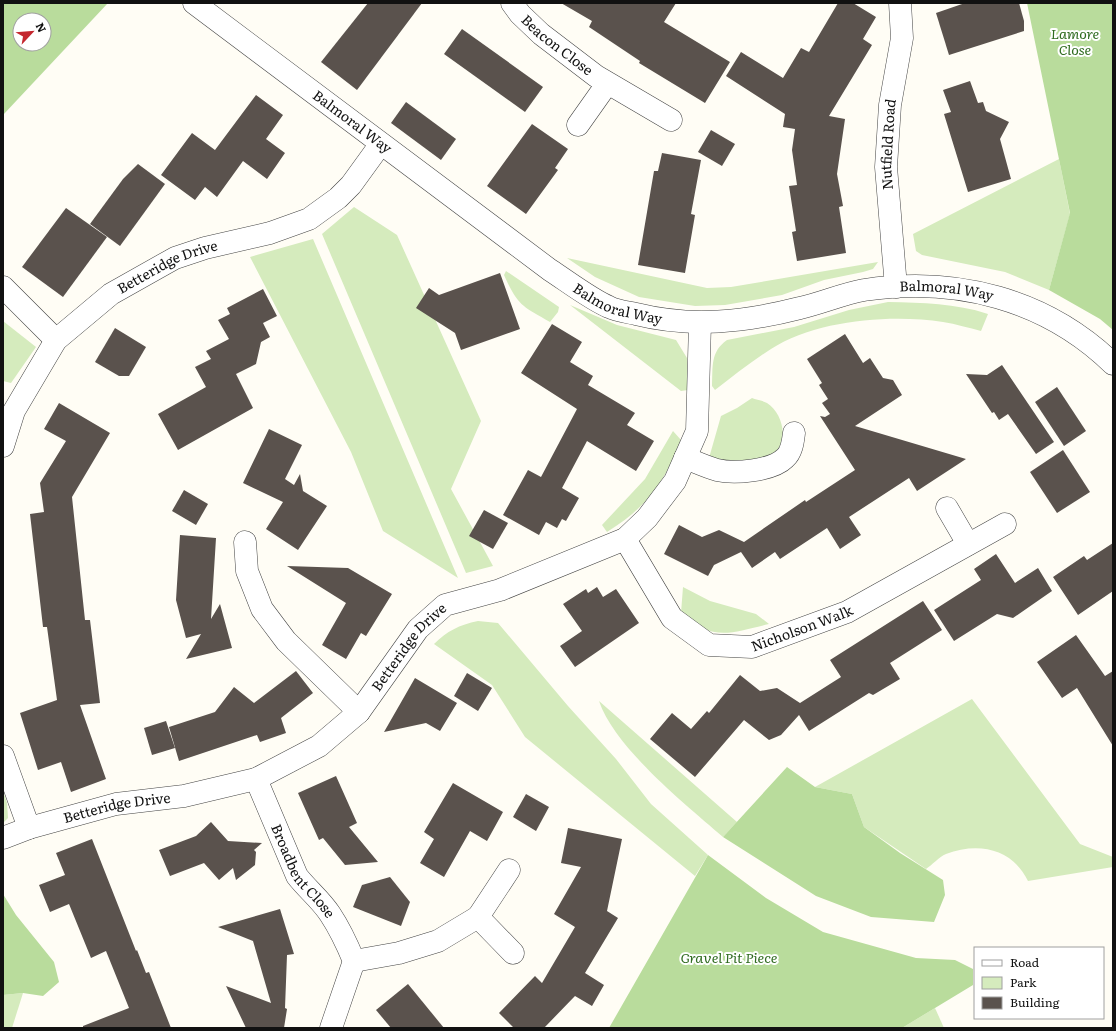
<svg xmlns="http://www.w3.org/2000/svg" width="1116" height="1031" font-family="Literata,serif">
<rect width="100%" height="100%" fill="#fffdf5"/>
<g fill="#d5ebbd">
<path d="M1059,159L1070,214L1049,290L1005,272L922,255L916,251L913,234Z"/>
<path d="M354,207L397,235L481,421L451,489L493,566L466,573L322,234Z"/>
<path d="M313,239L458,578L383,531L351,452L250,257Z"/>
<path d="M567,258L707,288L731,287L878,262L873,269L863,272L824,280L782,295L725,305L695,306L639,297L595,277Z"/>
<path d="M506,271L559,307L558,312L550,322C522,306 518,306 504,275Z"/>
<path d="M888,302C923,303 955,303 988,314L981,331C969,328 956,324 943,322C891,314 816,320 771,349C752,361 733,376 715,390L712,386C713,367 710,352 727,340L794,327L849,310Z"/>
<path d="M570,305L617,325L676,340L687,358L688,390L681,391Z"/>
<path d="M3,321L36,347L11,383L3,381Z"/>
<path d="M752,398C756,400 762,400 767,403C782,412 790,441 774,453C769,458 753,463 746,464C737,466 719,459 709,458L721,416L737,408Z"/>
<path d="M673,431L681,440C664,483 647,507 607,532L602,525L645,479Z"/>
<path d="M683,587L710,601L756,614L769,624C731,633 712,642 681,613Z"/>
<path d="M478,621L498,623L568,706L616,759L651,804L708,855L695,876L525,737L492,685L434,644C447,631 459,625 478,621Z"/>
<path d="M972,699L1080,844L1113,857V867L1028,881C1012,848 978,842 946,854C939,857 932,865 926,869L864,827L852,794L815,787Z"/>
<path d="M599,701L737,822L723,837C685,804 615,748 599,701Z"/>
<path d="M3,791L7,803L8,818L3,823Z"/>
<path d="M23,993L12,1028H3V995Z"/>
<path d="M935,1008L944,1028H902Z"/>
</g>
<g fill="#b9dc9c" fill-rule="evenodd">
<path d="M3,3H108L3,115ZM20,20H44V44H20Z"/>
<path d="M1027,3H1113V330L1100,319L1049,290L1070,213Z"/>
<path d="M787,767L815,787L852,794L864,827L900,853L943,880L945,895L934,922L871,917L816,896L723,837Z"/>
<path d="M708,855L766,898L823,932L916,958L955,960L973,969V985L902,1028H609Z"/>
<path d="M3,894L16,915L54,962L59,982L43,996L23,993L3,995Z"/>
</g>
<g fill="#5a524d">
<path d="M368,3H422L357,90L321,62Z"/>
<path d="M561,3H676L664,22L730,62L705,103L639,63L640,61L589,27L592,21Z"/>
<path d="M838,3H853L876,17L863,39L872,45L829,116L845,119L837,174L843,206L839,207L846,253L797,261L792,232L796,231L789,186L797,185L792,150L795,129L783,127L785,114L726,76L741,52L783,78L801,48L809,52Z"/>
<path d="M965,3H1019L1024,21V31L949,55L936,13Z"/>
<path d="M462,29L543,87L525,112L444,54Z"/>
<path d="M970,81L978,103L983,102L986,111L1009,122L1000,139L1011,179L968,192L944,114L951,112L943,90Z"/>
<path d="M256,95L283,115L266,139L285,153L267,179L243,161L217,197L205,187L195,200L161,175L192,133L215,150Z"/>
<path d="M406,102L456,139L441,160L391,123Z"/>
<path d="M532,124L568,149L555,168L558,170L526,214L487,186Z"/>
<path d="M711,130L735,144L722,166L698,152Z"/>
<path d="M662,153L701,160L691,214L695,215L685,273L638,265L654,171H658Z"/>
<path d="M138,164L165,184L120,246L90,224L123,179Z"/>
<path d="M66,208L107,237L63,297L22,267Z"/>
<path d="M500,273L520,329L461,350L455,333L416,308L429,288L439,295Z"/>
<path d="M263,289L277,316L263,323L270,337L261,342L256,364L236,374L253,408L178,450L158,414L206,387L195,367L211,359L206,351L229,339L218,320L230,314L227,308Z"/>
<path d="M552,324L582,342L570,362L593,376L588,385L635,413L627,425L654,441L636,471L587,441L562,488L579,498L566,521L562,519L557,528L546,522L539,535L503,515L528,470L541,477L577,409L521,373Z"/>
<path d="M115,328L146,347L129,376H119L95,362Z"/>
<path d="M845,334L863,363L870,358L883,378L893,380L902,395L855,426L966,459L917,491L909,478L849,517L861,535L840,549L827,528L780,559L775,552L752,568L741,552L714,565L708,576L664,554L679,525L702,537L719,530L744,542L805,500L806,502L855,470L820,416L825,417L830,414L822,403L828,399L819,385L822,383L807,359Z"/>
<path d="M1002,365L1054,442L1036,454L1008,414L999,420L994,412L992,413L966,374L987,375Z"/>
<path d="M1057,387L1086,431L1064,446L1035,402Z"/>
<path d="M59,403L110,433L72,497L85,620H90L100,703L80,705L106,779L71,792L61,762L38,770L20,713L57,700L47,627H43L30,514L44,512L40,483L66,441L44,429Z"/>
<path d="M269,429L302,445L285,479L294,485L300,474L303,491L327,506L298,550L266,529L283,502L243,483Z"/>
<path d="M1063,450L1090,492L1057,513L1030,472Z"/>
<path d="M184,490L208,504L196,525L172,511Z"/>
<path d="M484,510L508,523L493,549L469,536Z"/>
<path d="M180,535L216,538L211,619L220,604L232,648L186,659L201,634L186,638L176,600Z"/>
<path d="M1113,543V591L1078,615L1053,577L1084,556L1087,560Z"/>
<path d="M996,554L1015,583L1038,568L1052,591L1013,618L997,614L954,641L934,610L981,580L974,569Z"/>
<path d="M287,566L348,568L392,594L366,636L361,633L346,659L322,645L346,603Z"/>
<path d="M597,587L603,597L616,589L639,623L575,667L560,646L582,631L563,604L586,589L588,593Z"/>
<path d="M923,601L942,630L890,663L900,679L873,695L869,693L809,731L799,715L781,735L769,740L744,720L695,777L650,739L672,713L691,729L707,711L709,713L740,675L760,691L777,688L800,703L841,677L830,660Z"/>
<path d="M1076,635L1105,676L1113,671V746L1077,688L1062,698L1037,662Z"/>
<path d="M296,671L313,693L281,718L286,733L260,742L257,735L179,761L169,727L215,712L234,687L254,703Z"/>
<path d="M467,673L492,688L478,711L454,696Z"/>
<path d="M415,678L457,703L440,731L426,723L384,732Z"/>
<path d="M166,721L175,748L152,755L144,728Z"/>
<path d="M336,776L357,823L349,827L378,862L345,865L323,838L319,840L298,793Z"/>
<path d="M453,783L503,812L487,841L470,831L444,877L420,863L434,839L424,832Z"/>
<path d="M526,794L549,807L536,831L513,817Z"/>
<path d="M211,822L228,841L262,843L254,850L256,852L255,865L236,880L233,868L219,880L204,863L170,876L159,850L196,836Z"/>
<path d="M568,828L622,839L607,911L618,918L585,973L604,985L592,1006L575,996L544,1028H514L499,1013L535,976L542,983L575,927L554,914L581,867L561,863Z"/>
<path d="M92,839L136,951L137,950L146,973L149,972L171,1028H83V1026L129,1008L106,951L91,958L69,904L50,912L39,885L65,875L56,853Z"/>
<path d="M390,877L410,902L401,926L353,907L362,885Z"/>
<path d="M280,909L294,954L287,955L285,1008L287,1009L284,1028H246L226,986L271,1003L253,941L218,927Z"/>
<path d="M408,984L444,1028H391L376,1010Z"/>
</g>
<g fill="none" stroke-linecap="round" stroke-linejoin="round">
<defs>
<g id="street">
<path id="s1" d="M194,3L550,270C567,281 592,300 609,307C617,311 627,312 636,314C692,328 745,322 800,308C822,303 842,294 864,290C956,276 1046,299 1113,364"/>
<path id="s2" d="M512,3L520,14L541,34L596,76L671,120"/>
<path d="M578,125L607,84"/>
<path d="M3,287L56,340"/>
<path id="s3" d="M896,287L886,167L890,105L902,38L900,3"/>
<path id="s4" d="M3,446L14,411L56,340L111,294L175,258L205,248L270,233L309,219L338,198L351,185L380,145"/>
<path d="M685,458C696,462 706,467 717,470C734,474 772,471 785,458C792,452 793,441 794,433"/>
<path d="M947,508L968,544"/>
<path id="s5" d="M625,539L672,618L709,645L752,647L847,612L1005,524"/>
<path d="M245,542L247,571L262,609L286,641L359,712"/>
<path id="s6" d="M3,756L29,828L116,804L184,796L256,779L319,746L359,712L418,629L445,605L500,590L625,539L647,518L675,481L697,431L700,323"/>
<path id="s7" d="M256,779L297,876C307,889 321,900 330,914C340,929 347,944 354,961L399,953L438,941L478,917L513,953"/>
<path d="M3,838L29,828"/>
<path d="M478,917L509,870"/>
<path d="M331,1028L354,961"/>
</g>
</defs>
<use href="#street" stroke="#444" stroke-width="23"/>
<use href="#street" stroke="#fff" stroke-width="22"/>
</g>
<g text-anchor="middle" stroke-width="4" stroke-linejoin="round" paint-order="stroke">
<g font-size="14" font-style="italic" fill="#2f6b1f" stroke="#fff">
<text x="1075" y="39">Lamore<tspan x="1075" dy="16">Close</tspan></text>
<text x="729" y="963">Gravel Pit Piece</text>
</g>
<g font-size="14" fill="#111" stroke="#fff">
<text dy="5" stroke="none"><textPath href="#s2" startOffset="62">Beacon Close</textPath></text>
<text dy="5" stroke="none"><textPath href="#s1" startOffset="198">Balmoral Way</textPath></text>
<text dy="5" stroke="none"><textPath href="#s3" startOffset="143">Nutfield Road</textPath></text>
<text dy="5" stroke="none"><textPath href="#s4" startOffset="254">Betteridge Drive</textPath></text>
<text dy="5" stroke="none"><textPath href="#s1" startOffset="858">Balmoral Way</textPath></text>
<text dy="5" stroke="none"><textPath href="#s1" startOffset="522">Balmoral Way</textPath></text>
<text dy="5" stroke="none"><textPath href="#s5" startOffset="234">Nicholson Walk</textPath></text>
<text dy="5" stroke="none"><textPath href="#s6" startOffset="515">Betteridge Drive</textPath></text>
<text dy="5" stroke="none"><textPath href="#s6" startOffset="167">Betteridge Drive</textPath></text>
<text dy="5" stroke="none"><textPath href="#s7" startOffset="104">Broadbent Close</textPath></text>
</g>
</g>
<rect width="1116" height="1031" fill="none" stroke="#111111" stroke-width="8"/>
<rect x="974" y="947" width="130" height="72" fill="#ffffff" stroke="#a0a0a0"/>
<rect x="982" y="960" width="20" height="6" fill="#ffffff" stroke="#a0a0a0"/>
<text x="1010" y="967" font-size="12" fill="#111111">Road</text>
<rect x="982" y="977" width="20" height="12" fill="#d5ebbd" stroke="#a0a0a0"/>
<text x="1010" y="987" font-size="12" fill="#111111">Park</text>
<rect x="982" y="997" width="20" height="12" fill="#5a524d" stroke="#a0a0a0"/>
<text x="1010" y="1007" font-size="12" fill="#111111">Building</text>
<g transform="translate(32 32) rotate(64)"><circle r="19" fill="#ffffff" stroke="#a0a0a0"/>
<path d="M0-3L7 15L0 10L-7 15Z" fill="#c4262e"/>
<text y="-6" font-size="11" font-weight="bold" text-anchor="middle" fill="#111111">N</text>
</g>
</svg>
